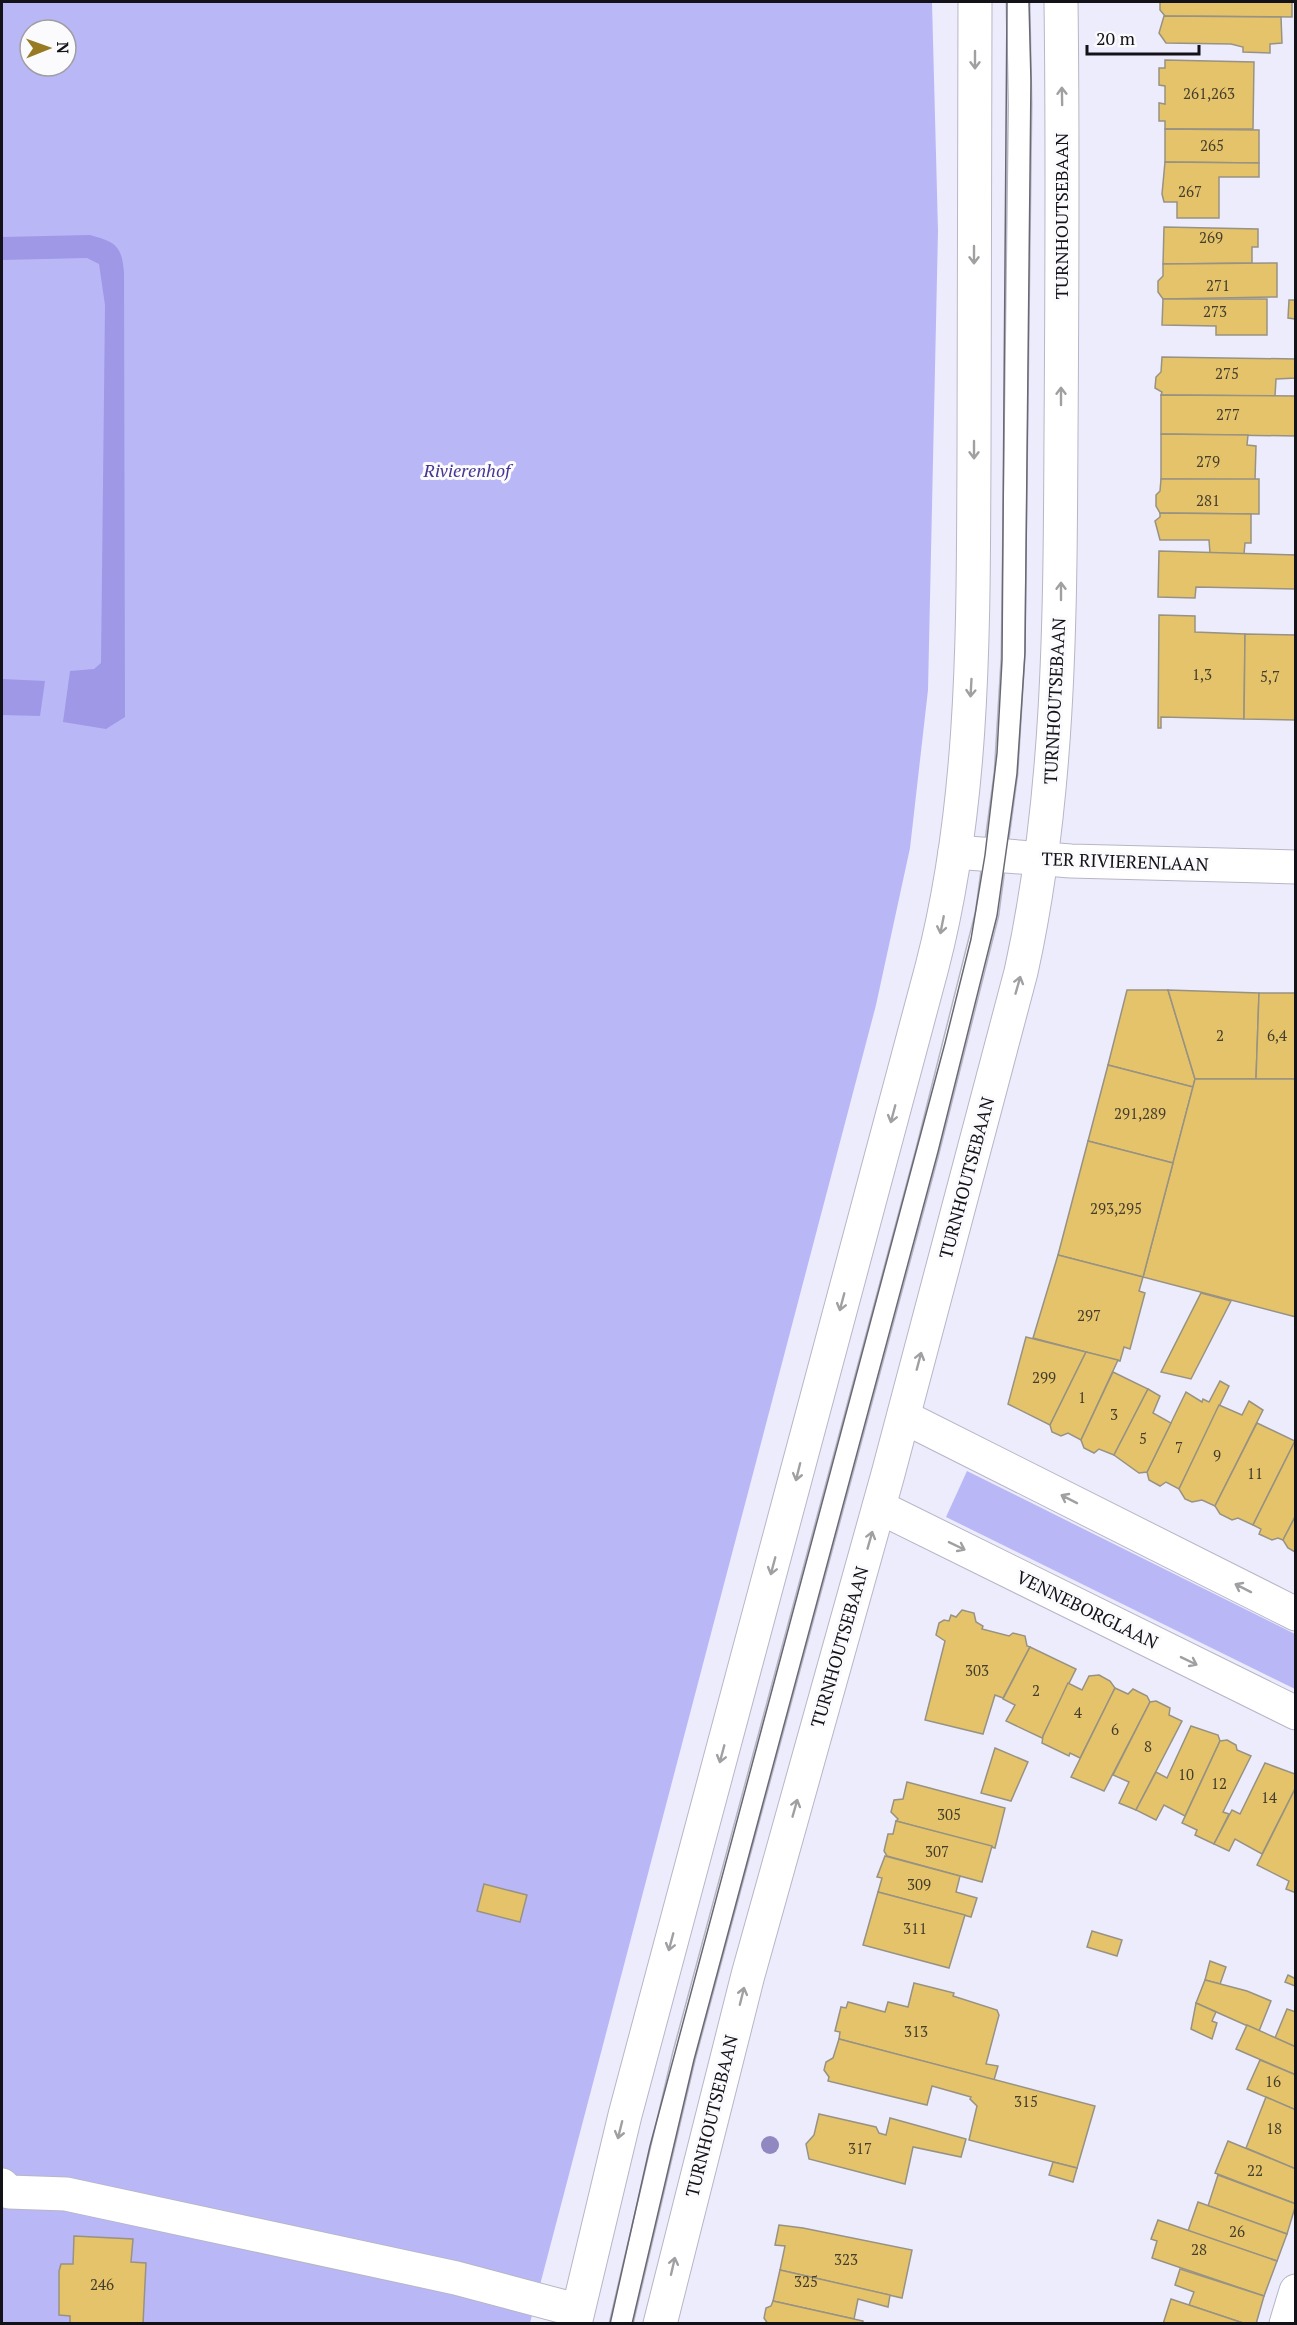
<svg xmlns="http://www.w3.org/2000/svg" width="1297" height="2325" font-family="'PT Serif',serif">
<rect width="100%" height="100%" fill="#ececfd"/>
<g fill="#bab7f7" fill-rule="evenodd">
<path d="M2,2H932L938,231L928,690L910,848L876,1005L530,2323H2ZM30,30H66V66H30Z"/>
<path d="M967,1471L1295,1634V1689L946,1517Z"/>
</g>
<g fill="#9e98e7">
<path d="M90,235C116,242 122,246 124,273L125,717L106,729L63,722L70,671L94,669L101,663L105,305L99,264L87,258L2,260V237Z"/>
<path d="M2,679L45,681L40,716L2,715Z"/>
</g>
<g fill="#e4c36b" stroke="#989283" stroke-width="1.5">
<path d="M1160,2H1292V17L1165,16L1160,10Z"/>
<path d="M1164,16L1281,17L1282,43L1270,44V53L1243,52V47L1231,44L1166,43L1159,33Z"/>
<path d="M1165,60L1254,62L1253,129H1165V121H1159V103L1165,104V86L1159,85V68H1165Z"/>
<path d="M1165,129L1259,130V163L1165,162Z"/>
<path d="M1165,162L1259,163V177H1219V218H1177V202H1164L1162,194Z"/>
<path d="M1164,227L1258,229V247H1252V263L1163,264Z"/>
<path d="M1277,263V297L1163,299L1158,292V281L1163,276V264Z"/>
<path d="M1163,299H1267V335H1216V326L1162,325Z"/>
<path d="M1289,300H1296V348L1295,319L1288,318Z"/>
<path d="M1162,357L1296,359V378L1276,379L1275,396L1161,395L1162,392L1155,388L1156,377L1161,372Z"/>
<path d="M1161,395L1296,396V436L1161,434Z"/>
<path d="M1161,434L1248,435L1247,445L1256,446L1255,480L1161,479Z"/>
<path d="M1161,479H1259V514L1160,513L1156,506V495L1160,491Z"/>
<path d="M1160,513L1251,514V543H1245L1244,554L1210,553L1209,540H1160L1155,521L1160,517Z"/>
<path d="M1159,551L1296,555V589L1196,587L1195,598L1158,597Z"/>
<path d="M1159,615L1195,616V632L1245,634L1244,719L1161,717V728H1158Z"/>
<path d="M1245,634L1296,635V720L1244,719Z"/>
<path d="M1127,990H1168L1195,1079L1193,1087L1108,1065Z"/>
<path d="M1168,990L1259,993L1256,1079H1195Z"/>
<path d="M1259,993H1296V1079H1256Z"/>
<path d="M1108,1065L1193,1087L1173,1163L1088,1141Z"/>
<path d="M1195,1079H1296V1317L1143,1277Z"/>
<path d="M1088,1141L1173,1163L1143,1277L1058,1255Z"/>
<path d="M1058,1255L1143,1277L1139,1291L1145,1293L1130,1349L1124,1347L1120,1361L1033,1338Z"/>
<path d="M1201,1293L1231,1301L1191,1379L1161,1372Z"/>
<path d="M1026,1337L1086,1352L1050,1425L1008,1404Z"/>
<path d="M1086,1352L1118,1360L1081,1440L1068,1433L1061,1436L1052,1432L1050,1425Z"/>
<path d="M1113,1372L1148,1389L1114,1455L1099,1449L1094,1453L1084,1448L1081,1440Z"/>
<path d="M1220,1381L1229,1386L1179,1489L1166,1482L1160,1486L1149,1480L1147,1472L1186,1392L1202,1402L1203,1399L1209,1402Z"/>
<path d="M1148,1389L1160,1396L1153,1413L1171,1423L1147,1472L1139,1473L1114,1455Z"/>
<path d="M1249,1401L1263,1410L1215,1506L1202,1500L1192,1502L1185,1499L1179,1489L1219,1405L1242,1415Z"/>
<path d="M1257,1423L1295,1441L1253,1525L1238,1518L1232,1520L1220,1514L1215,1506Z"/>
<path d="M1295,1441L1296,1515L1283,1540L1278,1538L1272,1540L1259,1534L1261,1529L1253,1525Z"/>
<path d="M1296,1515V1552H1295L1288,1548L1283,1540Z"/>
<path d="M962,1610L974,1613L976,1622L983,1626L982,1629L1009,1636L1013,1633L1025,1636L1027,1646L1030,1647L1003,1698L995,1695L983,1734L925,1720L945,1641L936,1635L939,1623L944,1620L949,1621L951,1615L956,1617Z"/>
<path d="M1030,1647L1076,1669L1042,1738L1006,1721L1015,1705L1003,1699Z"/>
<path d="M1099,1675L1110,1681L1115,1688L1080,1758L1070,1753L1069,1756L1042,1743L1043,1736L1068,1683L1082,1690L1089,1676Z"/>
<path d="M1115,1688L1128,1694L1133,1689L1147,1696L1150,1702L1104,1791L1071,1777Z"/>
<path d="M1156,1701L1170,1708L1169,1715L1182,1721L1136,1810L1119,1803L1129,1782L1113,1775L1150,1702Z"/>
<path d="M1191,1726L1218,1735L1220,1741L1185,1816L1164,1805L1156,1820L1136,1810L1156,1772L1167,1778Z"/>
<path d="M1227,1740L1236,1745L1237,1750L1251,1756L1223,1812L1229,1814L1214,1844L1195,1835L1197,1830L1182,1823L1220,1741Z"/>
<path d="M995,1748L1028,1762L1011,1801L981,1793Z"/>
<path d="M1265,1763L1295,1774L1296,1787L1262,1854L1235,1839L1229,1851L1214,1844L1232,1810L1240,1814Z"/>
<path d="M907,1782L1005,1808L995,1848L896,1821L898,1819L891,1812L894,1800L903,1799Z"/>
<path d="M1296,1787V1893L1286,1889L1289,1881L1257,1865Z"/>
<path d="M896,1821L992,1846L982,1882L887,1856L884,1851L888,1834H893Z"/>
<path d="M885,1856L960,1876L956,1892L977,1898L971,1917L878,1892L882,1878L877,1877Z"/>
<path d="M484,1884L527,1895L520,1922L477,1911Z"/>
<path d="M878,1892L965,1915L949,1968L863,1945Z"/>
<path d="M1092,1931L1122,1940L1117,1956L1087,1947Z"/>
<path d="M1210,1961L1226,1967L1220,1984L1205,1980Z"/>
<path d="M1288,1975L1296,1979L1295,1986L1285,1982Z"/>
<path d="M1205,1980L1247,1991L1271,2001L1259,2031L1196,2003Z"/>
<path d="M914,1983L954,1993L953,1996L997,2010L999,2015L986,2064L998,2066L994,2080L839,2039L840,2032L835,2031L841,2007L846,2008L848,2002L885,2012L888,2002L908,2007Z"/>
<path d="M1196,2003L1216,2012L1212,2021L1217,2023L1212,2039L1191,2029Z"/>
<path d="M1287,2009L1296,2012V2047L1275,2038Z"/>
<path d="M1247,2025L1296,2047V2075L1236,2049Z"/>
<path d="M839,2039L1095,2106L1077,2168L969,2140L977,2106L970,2099L971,2097L932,2086L927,2105L828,2081L829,2077L824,2070L826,2062L833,2058Z"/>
<path d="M1260,2060L1296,2075V2110L1247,2089Z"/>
<path d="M1266,2097L1296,2110V2169L1246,2148Z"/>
<path d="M819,2114L876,2127L879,2133L886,2135L890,2118L966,2139L961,2157L913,2147L905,2184L809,2159L806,2144L814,2135Z"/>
<path d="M1228,2141L1296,2169V2204L1215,2173Z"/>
<path d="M1053,2162L1077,2168L1073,2182L1049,2175Z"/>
<path d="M1218,2175L1296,2204L1287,2234L1208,2206Z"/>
<path d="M1198,2202L1287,2234L1277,2261L1188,2231Z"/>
<path d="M1158,2220L1277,2261L1264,2296L1152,2258L1157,2241L1151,2239Z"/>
<path d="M779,2225L803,2228L912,2250L902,2298L780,2270L785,2246L775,2245Z"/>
<path d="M74,2236L133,2239L131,2262L146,2263L143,2324H70V2316L59,2315V2271L61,2264H73Z"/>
<path d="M1180,2269L1264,2296L1256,2324H1246L1189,2305L1194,2292L1175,2285Z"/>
<path d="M780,2270L890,2295L888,2307L858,2299L854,2319L773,2301Z"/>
<path d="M1171,2299L1246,2324H1163Z"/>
<path d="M773,2301L863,2321L862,2324H768L764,2318L766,2308L771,2306Z"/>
</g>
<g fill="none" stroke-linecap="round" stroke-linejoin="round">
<defs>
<path id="lane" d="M621,2324L684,2056L927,1153L987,914L1006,773L1013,657L1020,105L1018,2"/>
<g id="street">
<path d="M955,852L1071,861L1296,867"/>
<path d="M904,1417L1296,1614"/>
<path d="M879,1507L1296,1713"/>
<path d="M2,2185L9,2192L66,2194L456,2278L561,2306"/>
<path d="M1286,2324L1296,2291"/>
</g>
<g id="secondary">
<path d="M575,2324L625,2115L932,967C975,801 973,629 974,459C974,306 975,154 975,2"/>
<path d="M660,2324L748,1975L888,1474L1021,972C1060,795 1060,617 1061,437C1062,292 1063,147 1061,2"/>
</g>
</defs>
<use href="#lane" stroke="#b6b6c7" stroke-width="25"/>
<use href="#street" stroke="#b6b6c7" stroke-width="35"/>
<use href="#secondary" stroke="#b6b6c7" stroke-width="35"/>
<use href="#lane" stroke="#fff" stroke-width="22"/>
<use href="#street" stroke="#fff" stroke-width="33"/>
<use href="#secondary" stroke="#fff" stroke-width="33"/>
<g stroke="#696973" stroke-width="1.5">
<path d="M610,2324L650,2146L945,1043L971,939L985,855L997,753L1002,660L1007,2"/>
<path d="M632,2324L694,2060L938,1152L997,916L1017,774L1025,653L1031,81L1029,2"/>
</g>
</g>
<circle fill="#9187c1" cx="770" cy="2145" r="9"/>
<defs><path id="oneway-shaft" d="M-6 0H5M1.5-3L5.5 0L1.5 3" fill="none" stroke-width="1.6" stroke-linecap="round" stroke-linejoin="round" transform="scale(1.5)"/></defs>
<g stroke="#a0a0a3">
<use href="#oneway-shaft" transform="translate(975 60) rotate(90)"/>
<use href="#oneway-shaft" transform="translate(1062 96) rotate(-91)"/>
<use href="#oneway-shaft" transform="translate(974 255) rotate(90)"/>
<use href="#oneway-shaft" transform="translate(1061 396) rotate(-90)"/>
<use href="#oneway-shaft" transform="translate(974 450) rotate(90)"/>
<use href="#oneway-shaft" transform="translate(1061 591) rotate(-90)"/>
<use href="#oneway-shaft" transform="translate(971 688) rotate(93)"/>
<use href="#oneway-shaft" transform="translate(942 925) rotate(101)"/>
<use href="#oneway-shaft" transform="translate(1018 985) rotate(-74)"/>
<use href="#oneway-shaft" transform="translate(893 1114) rotate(105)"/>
<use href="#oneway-shaft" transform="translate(842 1302) rotate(105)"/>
<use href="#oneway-shaft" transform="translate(919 1361) rotate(-75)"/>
<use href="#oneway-shaft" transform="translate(798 1472) rotate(104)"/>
<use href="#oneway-shaft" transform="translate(1069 1499) rotate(-153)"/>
<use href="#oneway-shaft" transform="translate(870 1540) rotate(-74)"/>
<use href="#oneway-shaft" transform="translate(957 1546) rotate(26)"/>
<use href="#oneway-shaft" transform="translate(773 1566) rotate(105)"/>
<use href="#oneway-shaft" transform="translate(1243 1588) rotate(-153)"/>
<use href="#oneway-shaft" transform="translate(1189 1661) rotate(26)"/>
<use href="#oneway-shaft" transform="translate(722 1754) rotate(105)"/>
<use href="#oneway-shaft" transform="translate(795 1808) rotate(-74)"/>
<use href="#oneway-shaft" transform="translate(671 1942) rotate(105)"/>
<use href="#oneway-shaft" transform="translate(742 1996) rotate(-76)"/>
<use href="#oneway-shaft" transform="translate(620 2130) rotate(104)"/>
<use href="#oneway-shaft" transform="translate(673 2266) rotate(-77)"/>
</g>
<g text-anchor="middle" stroke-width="6" stroke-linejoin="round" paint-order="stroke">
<g font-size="15" fill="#463e2d">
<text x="1209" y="99">261,263</text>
<text x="1212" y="151">265</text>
<text x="1190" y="197">267</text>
<text x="1211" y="243">269</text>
<text x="1218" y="291">271</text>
<text x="1215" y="317">273</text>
<text x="1227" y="379">275</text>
<text x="1228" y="420">277</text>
<text x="1208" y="467">279</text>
<text x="1208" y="506">281</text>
<text x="1202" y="680">1,3</text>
<text x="1270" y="682">5,7</text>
<text x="1220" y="1041">2</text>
<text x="1277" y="1041">6,4</text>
<text x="1140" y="1119">291,289</text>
<text x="1116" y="1214">293,295</text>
<text x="1089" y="1321">297</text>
<text x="1044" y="1383">299</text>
<text x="1082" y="1403">1</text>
<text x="1114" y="1420">3</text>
<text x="1143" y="1444">5</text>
<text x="1179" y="1453">7</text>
<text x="1217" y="1461">9</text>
<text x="1255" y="1479">11</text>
<text x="977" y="1676">303</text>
<text x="1036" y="1696">2</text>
<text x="1078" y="1718">4</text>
<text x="1115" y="1735">6</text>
<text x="1148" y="1752">8</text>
<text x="1186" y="1780">10</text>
<text x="1219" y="1789">12</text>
<text x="1269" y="1803">14</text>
<text x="949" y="1820">305</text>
<text x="937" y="1857">307</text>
<text x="919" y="1890">309</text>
<text x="915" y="1934">311</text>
<text x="916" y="2037">313</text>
<text x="1273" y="2087">16</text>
<text x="1026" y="2107">315</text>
<text x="1274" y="2134">18</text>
<text x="860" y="2154">317</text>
<text x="1255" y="2176">22</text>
<text x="1237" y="2237">26</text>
<text x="1199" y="2255">28</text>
<text x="846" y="2265">323</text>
<text x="806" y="2287">325</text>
<text x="102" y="2290">246</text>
</g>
<g font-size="18" fill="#121218" stroke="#fbfbfe">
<text transform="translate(1062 216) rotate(-90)" y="6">TURNHOUTSEBAAN</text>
<text transform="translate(1055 701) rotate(-87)" y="6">TURNHOUTSEBAAN</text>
<text transform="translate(1125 862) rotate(2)" y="6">TER RIVIERENLAAN</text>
<text transform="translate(967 1178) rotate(-75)" y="6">TURNHOUTSEBAAN</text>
<text transform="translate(1087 1610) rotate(26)" y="6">VENNEBORGLAAN</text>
<text transform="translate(840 1647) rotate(-74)" y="6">TURNHOUTSEBAAN</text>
<text transform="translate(712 2116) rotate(-76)" y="6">TURNHOUTSEBAAN</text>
</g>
<g font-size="18" font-style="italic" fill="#463590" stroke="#fbfbfe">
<text x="467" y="477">Rivierenhof</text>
</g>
</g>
<rect width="1297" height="2325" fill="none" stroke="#121218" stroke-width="6"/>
<g transform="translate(48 48) rotate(89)"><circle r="28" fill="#fbfbfe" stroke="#9e9ea2" stroke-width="1.5"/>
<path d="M0-4.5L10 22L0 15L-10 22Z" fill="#987a22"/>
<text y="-9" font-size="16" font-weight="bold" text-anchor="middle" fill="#121218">N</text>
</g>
<path d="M1087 45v9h112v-9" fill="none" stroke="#121218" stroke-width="3"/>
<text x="1096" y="45" font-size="18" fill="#121218" stroke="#fbfbfe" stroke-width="4.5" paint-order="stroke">20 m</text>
</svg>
